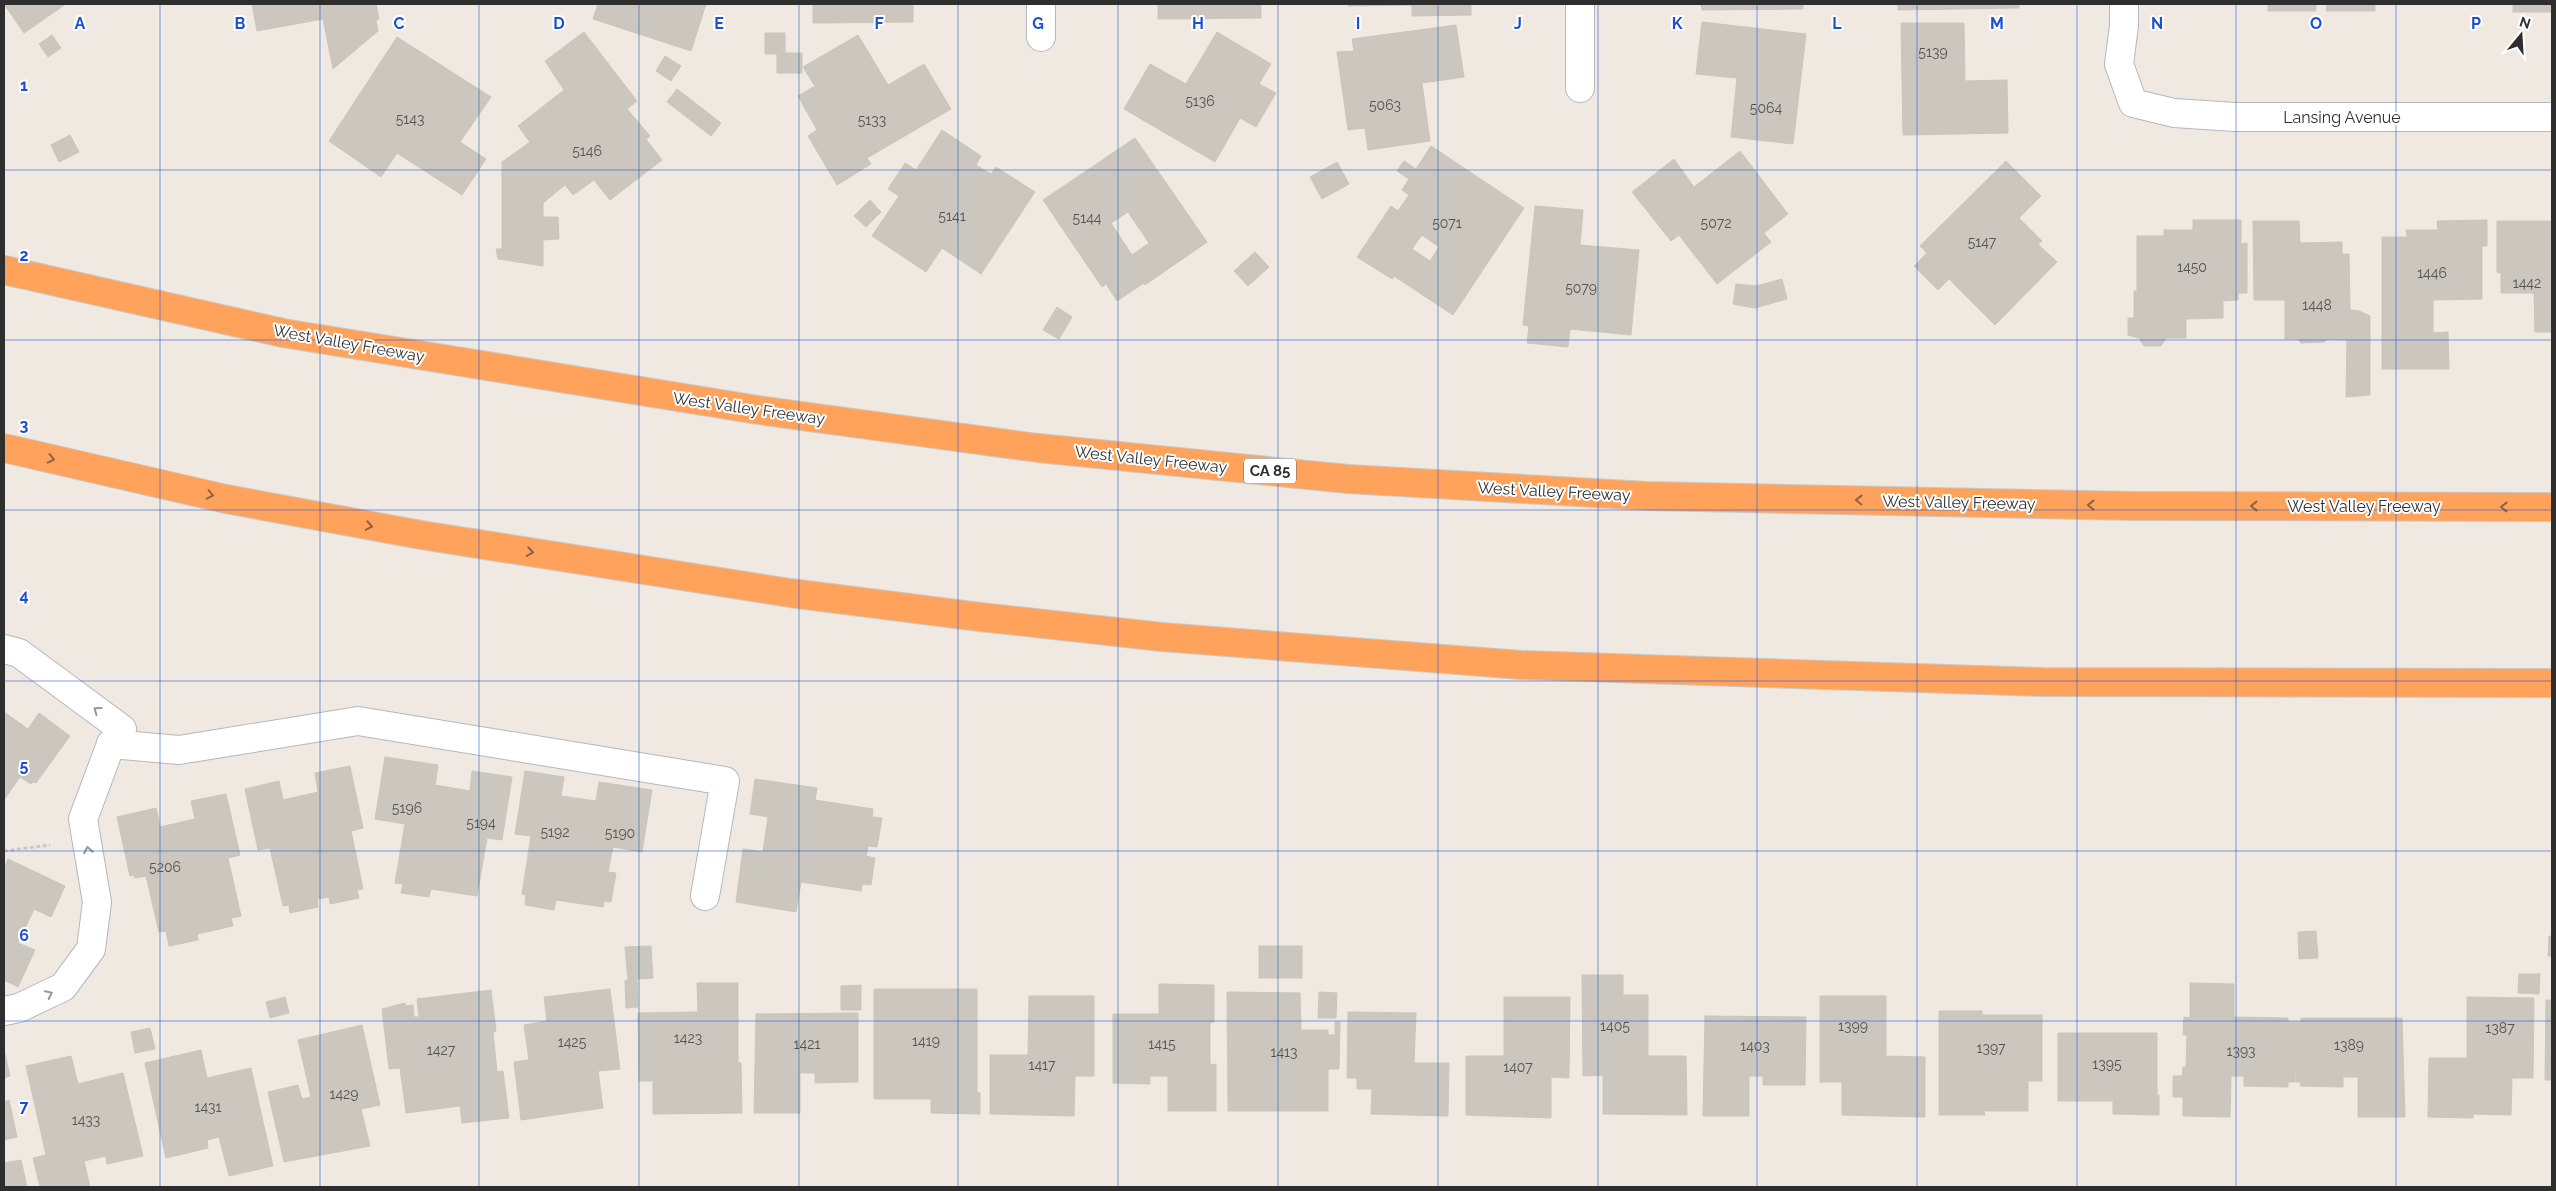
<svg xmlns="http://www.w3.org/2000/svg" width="2556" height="1191" font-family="Raleway,sans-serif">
<rect width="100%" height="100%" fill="#efe9e1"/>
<g fill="#cbc7bf" stroke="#cbc5ba" fill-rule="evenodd">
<path d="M4,4H66L24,33Z"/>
<path d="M252,4H376L379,19L376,20L378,31L333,69L323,19L257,31Z"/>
<path d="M598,4H706L691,51L593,19Z"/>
<path d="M813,4H913V22L813,23Z"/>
<path d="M1158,4H1261V18L1158,19Z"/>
<path d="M1348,4H1471V15L1412,16V5L1348,6Z"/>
<path d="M1701,4H1803V9L1702,10Z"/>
<path d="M1898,4H2019V8L1898,10Z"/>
<rect x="2268" y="4" width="48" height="7"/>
<path d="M2327,4H2375V11H2326Z"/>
<rect x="2513" y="4" width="39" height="8"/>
<path d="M1702,22L1806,34L1793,144L1731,137L1737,78L1696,74Z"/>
<path d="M1901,23H1964L1965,81L2007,80L2008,133L1903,135Z"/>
<path d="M1456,25L1464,77L1422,83L1430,141L1368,150L1365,128L1348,130L1337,52L1354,51L1352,39Z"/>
<path d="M584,32L637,101L627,109L650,136L646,139L662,160L610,200L594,180L573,195L565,185L543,203V217H558L559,239L543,240V266L498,259L496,249H502V162L530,142L518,126L564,90L545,61Z"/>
<path d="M1217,32L1271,64L1259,84L1276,93L1256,127L1240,118L1215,162L1124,109L1150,64L1186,84Z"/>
<path d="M765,33H785V53H802V73H777V54H765Z"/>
<path d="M52,35L61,48L48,57L39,44Z"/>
<path d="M858,35L888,85L924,64L951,109L867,158L871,164L837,185L808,136L817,130L798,96L815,86L803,67Z"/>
<path d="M397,37L491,97L460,142L486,159L462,195L397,153L381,177L329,141Z"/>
<path d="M665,56L681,66L671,81L656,71Z"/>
<path d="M677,89L721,123L711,136L667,102Z"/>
<path d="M942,130L981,156L976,165L991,174L996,167L1035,192L981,274L942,248L926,272L872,236L899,196L888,189L905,163L916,170Z"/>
<path d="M70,135L79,152L59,162L51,145Z"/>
<path d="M1135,138L1207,242L1145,285L1144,283L1117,301L1106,284L1102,287L1043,200ZM1128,212L1149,243L1132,255L1111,223Z"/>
<path d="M1431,146L1524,208L1453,315L1394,276L1392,279L1357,257L1391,206L1398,211L1409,195L1402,190L1409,179L1397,171L1404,161L1416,169ZM1422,235L1439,247L1430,261L1412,249Z"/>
<path d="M1740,151L1788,214L1764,233L1771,242L1717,284L1679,235L1671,241L1632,192L1674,159L1694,187Z"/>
<path d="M2006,161L2041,196L2019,218L2042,241L2038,244L2057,262L1995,325L1949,279L1938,290L1914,266L1927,253L1920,246Z"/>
<path d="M1337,162L1349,184L1322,199L1310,177Z"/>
<path d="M870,200L881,212L866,227L854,216Z"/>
<path d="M1535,206L1583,210L1580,245L1639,250L1631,335L1570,329L1568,347L1527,343L1529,326L1523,325Z"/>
<path d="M2193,220H2241V244L2247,243V293H2238V300L2223,301V318L2186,319V338H2166L2161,346H2144L2139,338L2128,335V318H2134V291H2137V236H2164V230H2193Z"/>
<path d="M2487,220V246H2482V299L2433,300V333L2448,332L2449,369H2382V237H2407L2406,230H2438L2437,221Z"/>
<path d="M2253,221H2299L2300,243L2342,242V254H2349L2350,310L2359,311L2370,316V395L2346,397L2347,340L2328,339L2324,342L2301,343L2298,339H2285V300H2254Z"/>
<path d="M2497,221H2552V332H2535L2534,293H2501V273L2497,272Z"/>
<path d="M1255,252L1269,267L1248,286L1234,271Z"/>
<path d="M1782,279L1787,299L1755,308L1733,304L1736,284L1756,286Z"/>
<path d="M1057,307L1072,317L1059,339L1043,330Z"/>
<path d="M4,712L28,729L39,713L70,736L36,783L33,782L31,784L20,777L4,800Z"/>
<path d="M385,757L438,765L435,785L470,791L472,771L512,777L502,840L487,838L477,896L431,889L429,897L401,893L403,884L395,883L405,824L375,819Z"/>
<path d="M350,766L363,828L351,831L363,889L357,890L359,898L330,904L329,897L317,899L318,907L290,913L289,905L283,906L270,848L258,850L245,789L279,781L283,800L318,792L315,773Z"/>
<path d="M525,771L564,777L561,796L596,801L599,782L652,790L642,852L613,847L608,872L616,873L611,902L604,901L603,907L556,900L554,910L525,905L526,895L522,894L531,836L515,834Z"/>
<path d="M755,779L817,788L815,800L873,809L872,817L882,818L877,847L868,846L866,856L875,858L871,885L862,884L861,891L801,882L796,912L736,902L743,849L763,852L768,817L750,814Z"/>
<path d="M226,794L240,855L228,858L241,916L231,918L233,926L197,934L198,940L169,946L166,931L159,932L146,876L135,878L134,875L130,876L117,817L156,808L160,827L195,819L191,801Z"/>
<path d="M8,859L65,886L51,917L34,909L18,943L35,950L18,987L4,980V868Z"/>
<path d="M2316,931L2318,958L2299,959L2298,932Z"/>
<path d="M2549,936H2552V956H2548Z"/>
<path d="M651,946L653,978L637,979L638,1007L626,1008L625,981L628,980L625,947Z"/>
<rect x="1259" y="946" width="43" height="32"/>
<path d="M2519,974H2540L2539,994L2518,993Z"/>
<path d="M1582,975H1623V995H1648V1056H1686L1687,1115L1603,1114V1075L1583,1076Z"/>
<path d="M697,983H738V1062L741,1063L742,1113L653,1114V1081H639L638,1013L698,1012Z"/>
<path d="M2190,983L2234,984V1017L2288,1018V1022H2296L2295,1082H2288V1087L2244,1086V1076H2231L2230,1117L2183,1116V1097H2173V1076H2182L2183,1067H2186L2187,1035H2183L2184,1017L2190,1018Z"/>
<path d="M1159,984L1214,985V1022L1210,1023V1065L1216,1064V1111H1168V1076H1150V1084L1113,1083V1014H1159Z"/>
<path d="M861,985V1010H841V986Z"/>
<path d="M610,989L620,1069L598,1071L603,1108L521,1120L514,1062L529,1060L524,1025L547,1021L544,997Z"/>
<path d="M874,989H977V1092L980,1093V1114L931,1113V1099H874Z"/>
<path d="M491,990L496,1031L493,1032L497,1072L503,1071L509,1118L462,1123L460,1106L406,1113L400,1068L389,1069L382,1009L405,1003L406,1006L413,1005L414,1017H419L417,999Z"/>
<path d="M1227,992L1300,993L1301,1030H1328V1035H1335V1022H1340L1339,1069H1328V1111H1228Z"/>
<path d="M1319,992L1337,993L1336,1018H1318Z"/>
<path d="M1029,996H1094V1076H1075L1074,1116L990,1114V1055H1028Z"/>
<path d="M1820,996H1886V1056L1925,1057V1117L1842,1115V1082H1820Z"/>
<path d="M285,997L289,1013L270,1018L266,1002Z"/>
<path d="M1504,997H1570L1569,1078L1551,1077V1118L1466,1115V1056H1504Z"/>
<path d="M2467,997L2534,998L2533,1078H2512L2511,1115L2473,1114V1118L2428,1117L2429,1058H2467Z"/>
<path d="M2546,1000H2552V1080H2545Z"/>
<path d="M1939,1011H1982V1015H2042V1081H2028V1111H1984L1985,1115H1939Z"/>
<path d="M1348,1012L1416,1013L1414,1063H1449L1448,1116L1371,1114L1372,1089H1357V1078H1347Z"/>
<path d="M858,1013V1082L815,1083V1073H800V1113H754L756,1014Z"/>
<path d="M1705,1016L1806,1017L1805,1085H1763V1076H1749V1116H1703Z"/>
<path d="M2301,1018H2402L2405,1117H2358V1077H2343V1087L2300,1086L2301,1082H2296V1022H2301Z"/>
<path d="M362,1025L380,1105L361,1109L370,1146L284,1162L268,1092L298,1085L302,1099L311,1097L298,1040Z"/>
<path d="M150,1028L155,1049L135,1053L131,1032Z"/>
<path d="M2058,1033H2157V1095H2159V1115L2113,1114V1101H2058Z"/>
<path d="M201,1050L207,1078L251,1068L273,1166L229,1176L219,1137L207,1140L208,1148L166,1158L145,1063Z"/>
<path d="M5,1054L10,1076L4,1078V1055Z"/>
<path d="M71,1056L78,1084L123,1073L143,1156L107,1164L106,1156L84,1161L90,1187H40L33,1158L46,1155L26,1066Z"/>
<path d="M9,1100L17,1137L4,1140V1102Z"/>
<path d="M21,1160L27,1187H4V1163Z"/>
</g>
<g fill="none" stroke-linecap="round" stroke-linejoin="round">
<defs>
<g id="minor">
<path d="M1041,4V37"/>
<path d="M1580,4V88"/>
<path d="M2124,4V26L2119,64L2133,103L2174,113L2235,117H2552"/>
<path d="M4,649L19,653L122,729L111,744L83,819L97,902L91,949L63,987L19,1008L4,1011"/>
<path d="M111,744L179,750L358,721L725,781L705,896"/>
</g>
<g id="highway">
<path d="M4,270L283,333L758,410L1038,448L1348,479L1647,496L2134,506L2552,507"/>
<path d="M4,448L226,499L421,535L790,593L980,617L1162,637L1521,665L2042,682L2552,683"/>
</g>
</defs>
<use href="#minor" stroke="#b4b7c1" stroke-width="30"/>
<use href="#highway" stroke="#c9c9c9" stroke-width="30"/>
<path stroke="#c9c9c9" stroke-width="3" stroke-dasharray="4 2.5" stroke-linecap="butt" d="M4,851L50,845"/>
<use href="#minor" stroke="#fff" stroke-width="28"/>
<use href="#highway" stroke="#ffa35c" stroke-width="28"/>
</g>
<defs><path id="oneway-chevron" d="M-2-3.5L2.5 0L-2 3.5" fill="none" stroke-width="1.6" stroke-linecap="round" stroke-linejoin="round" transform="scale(1.25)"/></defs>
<g stroke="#8c6343">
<use href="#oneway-chevron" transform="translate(51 459) rotate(13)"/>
<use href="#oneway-chevron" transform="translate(210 495) rotate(13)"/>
<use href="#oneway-chevron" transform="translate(1859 500) rotate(-179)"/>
<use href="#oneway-chevron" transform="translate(2091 505) rotate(-179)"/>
<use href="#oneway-chevron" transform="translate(2254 506) rotate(-180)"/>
<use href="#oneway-chevron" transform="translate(2504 507) rotate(-180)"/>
<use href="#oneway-chevron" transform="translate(369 526) rotate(10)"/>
<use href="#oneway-chevron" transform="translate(530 552) rotate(9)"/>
</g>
<g stroke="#969696">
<use href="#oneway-chevron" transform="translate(97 710) rotate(-144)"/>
<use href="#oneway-chevron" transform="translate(88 850) rotate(-100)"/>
<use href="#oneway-chevron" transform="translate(49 994) rotate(-26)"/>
</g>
<path fill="none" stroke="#1d4ed8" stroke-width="1" stroke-opacity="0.55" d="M160,4V1187M320,4V1187M479,4V1187M639,4V1187M799,4V1187M958,4V1187M1118,4V1187M1278,4V1187M1438,4V1187M1598,4V1187M1757,4V1187M1917,4V1187M2077,4V1187M2236,4V1187M2396,4V1187M4,170H2552M4,340H2552M4,510H2552M4,681H2552M4,851H2552M4,1021H2552"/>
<g text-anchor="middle" stroke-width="4" stroke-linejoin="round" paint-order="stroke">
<g font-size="14" fill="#555452">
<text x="1933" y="57">5139</text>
<text x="1200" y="106">5136</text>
<text x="1385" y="110">5063</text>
<text x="1766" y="113">5064</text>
<text x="410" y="124">5143</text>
<text x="872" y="125">5133</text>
<text x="587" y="156">5146</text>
<text x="952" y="221">5141</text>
<text x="1087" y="223">5144</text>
<text x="1447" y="228">5071</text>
<text x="1716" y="228">5072</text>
<text x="1982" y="247">5147</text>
<text x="2192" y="272">1450</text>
<text x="2432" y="278">1446</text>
<text x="2527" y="288">1442</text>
<text x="1581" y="293">5079</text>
<text x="2317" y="310">1448</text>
<text x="407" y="813">5196</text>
<text x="481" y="828">5194</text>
<text x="555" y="837">5192</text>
<text x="620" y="838">5190</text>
<text x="165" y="872">5206</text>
<text x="1615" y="1031">1405</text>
<text x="1853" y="1031">1399</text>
<text x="2500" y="1033">1387</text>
<text x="688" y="1043">1423</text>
<text x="926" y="1046">1419</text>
<text x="572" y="1047">1425</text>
<text x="807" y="1049">1421</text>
<text x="1162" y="1049">1415</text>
<text x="2349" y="1050">1389</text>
<text x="1755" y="1051">1403</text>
<text x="1991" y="1053">1397</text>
<text x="441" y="1055">1427</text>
<text x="2241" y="1056">1393</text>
<text x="1284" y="1057">1413</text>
<text x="2107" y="1069">1395</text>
<text x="1042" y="1070">1417</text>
<text x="1518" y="1072">1407</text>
<text x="344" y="1099">1429</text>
<text x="208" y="1112">1431</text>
<text x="86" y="1125">1433</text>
</g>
<rect fill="#fff" stroke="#6d6d6d" stroke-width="1" x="1244" y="458.5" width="52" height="25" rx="4"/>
<g font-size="15" font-weight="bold" fill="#2e2e2e">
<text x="1270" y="476">CA 85</text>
</g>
<g font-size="16" fill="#2e2e2e" stroke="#fff">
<text x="2342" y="123">Lansing Avenue</text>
<text transform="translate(349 343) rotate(10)" y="6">West Valley Freeway</text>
<text transform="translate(749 408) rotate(8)" y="6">West Valley Freeway</text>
<text transform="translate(1151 459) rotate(6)" y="6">West Valley Freeway</text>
<text transform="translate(1554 491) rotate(3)" y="6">West Valley Freeway</text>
<text transform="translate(1959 502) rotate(1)" y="6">West Valley Freeway</text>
<text x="2364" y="512">West Valley Freeway</text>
</g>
</g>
<g font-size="16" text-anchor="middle" font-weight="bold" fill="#1d4ed8" stroke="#fff" stroke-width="4" stroke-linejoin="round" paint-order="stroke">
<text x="80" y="29">A</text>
<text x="240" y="29">B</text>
<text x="399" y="29">C</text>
<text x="559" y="29">D</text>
<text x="719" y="29">E</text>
<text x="879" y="29">F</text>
<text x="1038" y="29">G</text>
<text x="1198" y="29">H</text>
<text x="1358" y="29">I</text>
<text x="1518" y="29">J</text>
<text x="1677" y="29">K</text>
<text x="1837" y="29">L</text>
<text x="1997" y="29">M</text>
<text x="2157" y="29">N</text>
<text x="2316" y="29">O</text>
<text x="2476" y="29">P</text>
<text x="24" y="91">1</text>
<text x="24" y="261">2</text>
<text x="24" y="431">3</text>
<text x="24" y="601">4</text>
<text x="24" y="771">5</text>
<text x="24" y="941">6</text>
<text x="24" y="1112">7</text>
</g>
<rect width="2556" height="1191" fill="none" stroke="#2e2e2e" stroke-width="10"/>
<g transform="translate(2521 35) rotate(18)" stroke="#ffffff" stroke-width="4" paint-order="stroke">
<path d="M0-4L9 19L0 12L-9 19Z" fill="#2e2e2e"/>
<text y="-8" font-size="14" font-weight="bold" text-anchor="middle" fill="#2e2e2e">N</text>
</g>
</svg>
